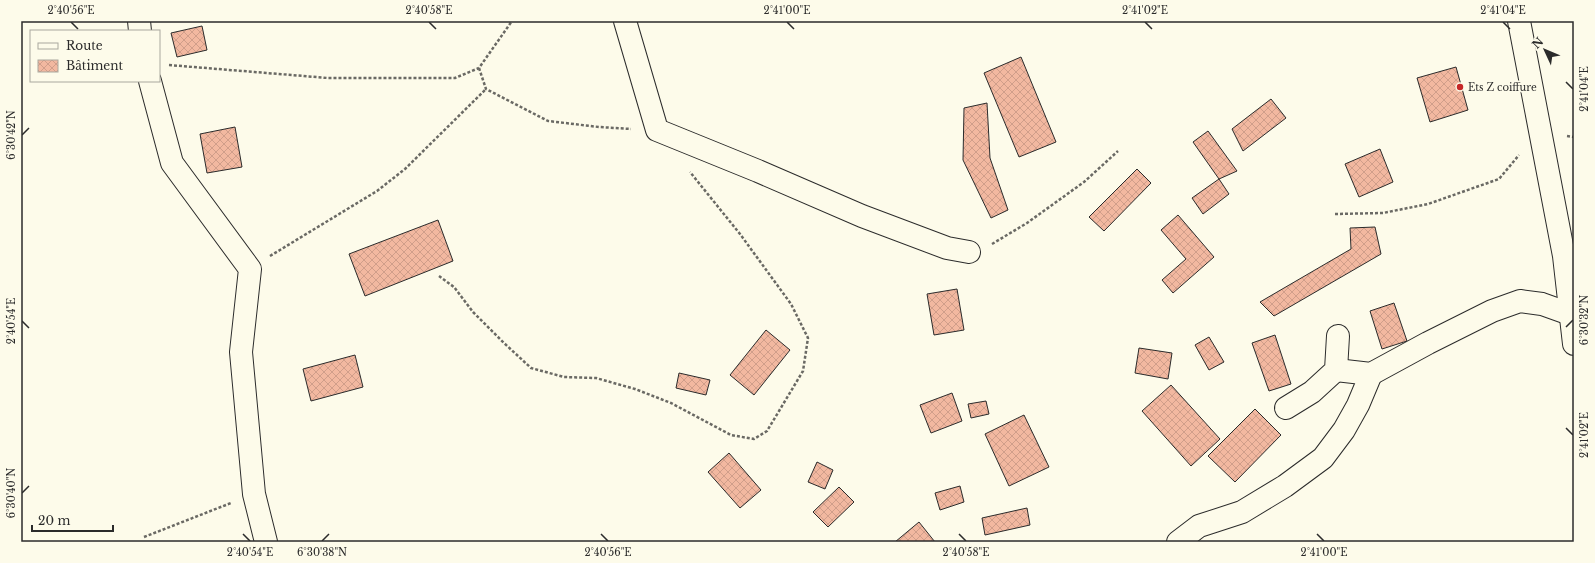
<svg xmlns="http://www.w3.org/2000/svg" width="1595" height="563" font-family="'Libre Baskerville',serif">
<defs>
<pattern id="building-cross-hatch" width="8" height="8" patternUnits="userSpaceOnUse"><rect width="8" height="8" fill="#f2b8a0"/><path d="M0 0l8 8M0 8l8-8" fill="none" stroke="#d09e8a"/></pattern>
</defs>
<rect width="100%" height="100%" fill="#fdfbea"/>
<g fill="url(#building-cross-hatch)" stroke="#2b2b2b">
<path d="M202,26L207,50L177,57L171,33Z"/>
<path d="M1021,57L1056,142L1019,157L984,73Z"/>
<path d="M1456,67L1468,110L1430,122L1417,78Z"/>
<path d="M1271,99L1286,118L1243,151L1232,129Z"/>
<path d="M987,103L990,158L1008,210L991,218L963,160L964,108Z"/>
<path d="M235,127L242,167L207,173L200,134Z"/>
<path d="M1208,131L1237,171L1219,179L1193,142Z"/>
<path d="M1380,149L1393,182L1359,197L1345,164Z"/>
<path d="M1137,169L1151,183L1104,231L1089,217Z"/>
<path d="M1219,179L1229,194L1203,214L1192,198Z"/>
<path d="M1178,215L1214,257L1173,293L1162,280L1186,259L1161,230Z"/>
<path d="M438,220L453,261L365,296L349,254Z"/>
<path d="M1375,227L1381,254L1274,316L1260,302L1351,249L1350,228Z"/>
<path d="M957,289L964,330L934,335L927,294Z"/>
<path d="M1394,303L1407,341L1382,349L1370,311Z"/>
<path d="M766,330L790,350L754,395L730,375Z"/>
<path d="M1275,335L1291,384L1269,391L1252,343Z"/>
<path d="M1209,337L1224,362L1209,370L1195,345Z"/>
<path d="M1139,348L1172,353L1168,379L1135,373Z"/>
<path d="M355,355L363,387L311,401L303,369Z"/>
<path d="M679,373L710,380L706,395L676,388Z"/>
<path d="M1171,385L1220,439L1191,466L1142,411Z"/>
<path d="M952,393L962,421L931,433L920,405Z"/>
<path d="M986,401L989,414L971,418L968,404Z"/>
<path d="M1255,409L1281,435L1235,482L1208,456Z"/>
<path d="M1024,415L1049,467L1009,486L985,434Z"/>
<path d="M729,453L761,490L740,508L708,472Z"/>
<path d="M817,462L833,470L825,489L808,482Z"/>
<path d="M960,486L964,502L940,510L935,493Z"/>
<path d="M839,487L854,502L828,527L813,512Z"/>
<path d="M1027,508L1030,525L985,535L982,518Z"/>
<path d="M919,522L935,542H895Z"/>
</g>
<g fill="none" stroke-linecap="round" stroke-linejoin="round">
<defs>
<g id="minor">
<path d="M139,21L140,31"/>
<path d="M625,21L657,130L758,171L862,216L947,248L969,252"/>
<path d="M1519,21L1564,256L1574,344"/>
<path d="M150,81L172,163L250,269L241,352L254,494L266,542"/>
<path d="M1336,370L1371,374L1428,343L1492,311L1520,301L1542,304L1570,314H1574"/>
<path d="M1286,408L1312,392L1336,370L1338,336"/>
<path d="M1178,542L1199,526L1242,512L1285,486L1323,458L1344,430L1358,405L1371,374"/>
</g>
</defs>
<use href="#minor" stroke="#2b2b2b" stroke-width="24"/>
<g stroke="#6a6964" stroke-width="2.5" stroke-dasharray="3 2" stroke-linecap="butt">
<path d="M169,65L328,78H455L479,68L512,21"/>
<path d="M479,68L486,89L548,121L599,127L631,129"/>
<path d="M1567,136L1574,137"/>
<path d="M1335,214L1383,213L1428,204L1499,179L1519,155"/>
<path d="M992,244L1027,223L1084,182L1118,151"/>
<path d="M270,256L377,191L405,169L486,89"/>
<path d="M439,276L454,287L473,312L504,343L531,368L564,377L596,378L635,389L671,403L731,435L754,439L767,431L803,371L808,338L791,304L740,234L690,172"/>
<path d="M144,537L231,503"/>
</g>
<use href="#minor" stroke="#fdfbea" stroke-width="22"/>
</g>
<path fill="none" stroke="#2b2b2b" stroke-width="1.5" d="M71,22L78,29M429,22L436,29M787,22L794,29M1145,22L1152,29M1503,22L1510,29M1566,82L1573,89M22,135L29,128M22,321L29,328M1566,327L1573,320M1566,428L1573,435M22,493L29,486M243,534L250,541M601,534L608,541M959,534L966,541M1317,534L1324,541M322,541L329,534"/>
<circle fill="#c62828" stroke="#fdfbea" stroke-width="1.5" cx="1460" cy="87" r="4"/>
<g text-anchor="middle" stroke-width="3" stroke-linejoin="round" paint-order="stroke">
<g font-size="10" fill="#2b2b2b" stroke="#fdfbea" text-anchor="start">
<text x="1468" y="91">Ets Z coiffure</text>
</g>
</g>
<rect width="1595" height="563" fill="none" stroke="#fdfbea" stroke-width="44"/>
<rect x="30" y="30" width="130" height="52" fill="#fdfbea" stroke="#a9a89e"/>
<rect x="38" y="43" width="20" height="6" fill="#fdfbea" stroke="#a9a89e"/>
<text x="66" y="50" font-size="12" fill="#2b2b2b">Route</text>
<rect x="38" y="60" width="20" height="12" fill="url(#building-cross-hatch)" stroke="#a9a89e"/>
<text x="66" y="70" font-size="12" fill="#2b2b2b">Bâtiment</text>
<g transform="translate(1545 50) rotate(314)" stroke="#fdfbea" stroke-width="3" paint-order="stroke">
<path d="M0-3L7 15L0 10L-7 15Z" fill="#2b2b2b"/>
<text y="-6" font-size="11" font-weight="bold" text-anchor="middle" fill="#2b2b2b">N</text>
</g>
<path d="M32 525v6h81v-6" fill="none" stroke="#2b2b2b" stroke-width="2"/>
<text x="38" y="525" font-size="12" fill="#2b2b2b" stroke="#fdfbea" stroke-width="3" paint-order="stroke">20 m</text>
<rect x="22" y="22" width="1551" height="519" fill="none" stroke="#2b2b2b" stroke-width="1.5"/>
<g font-size="10" text-anchor="middle" fill="#2b2b2b">
<text x="71" y="14">2°40'56"E</text>
<text x="429" y="14">2°40'58"E</text>
<text x="787" y="14">2°41'00"E</text>
<text x="1145" y="14">2°41'02"E</text>
<text x="1503" y="14">2°41'04"E</text>
<text transform="translate(1584 89) rotate(-90)" y="4">2°41'04"E</text>
<text transform="translate(11 135) rotate(-90)" y="4">6°30'42"N</text>
<text transform="translate(1584 320) rotate(-90)" y="4">6°30'32"N</text>
<text transform="translate(11 321) rotate(-90)" y="4">2°40'54"E</text>
<text transform="translate(1584 435) rotate(-90)" y="4">2°41'02"E</text>
<text transform="translate(11 493) rotate(-90)" y="4">6°30'40"N</text>
<text x="250" y="556">2°40'54"E</text>
<text x="322" y="556">6°30'38"N</text>
<text x="608" y="556">2°40'56"E</text>
<text x="966" y="556">2°40'58"E</text>
<text x="1324" y="556">2°41'00"E</text>
</g>
</svg>
